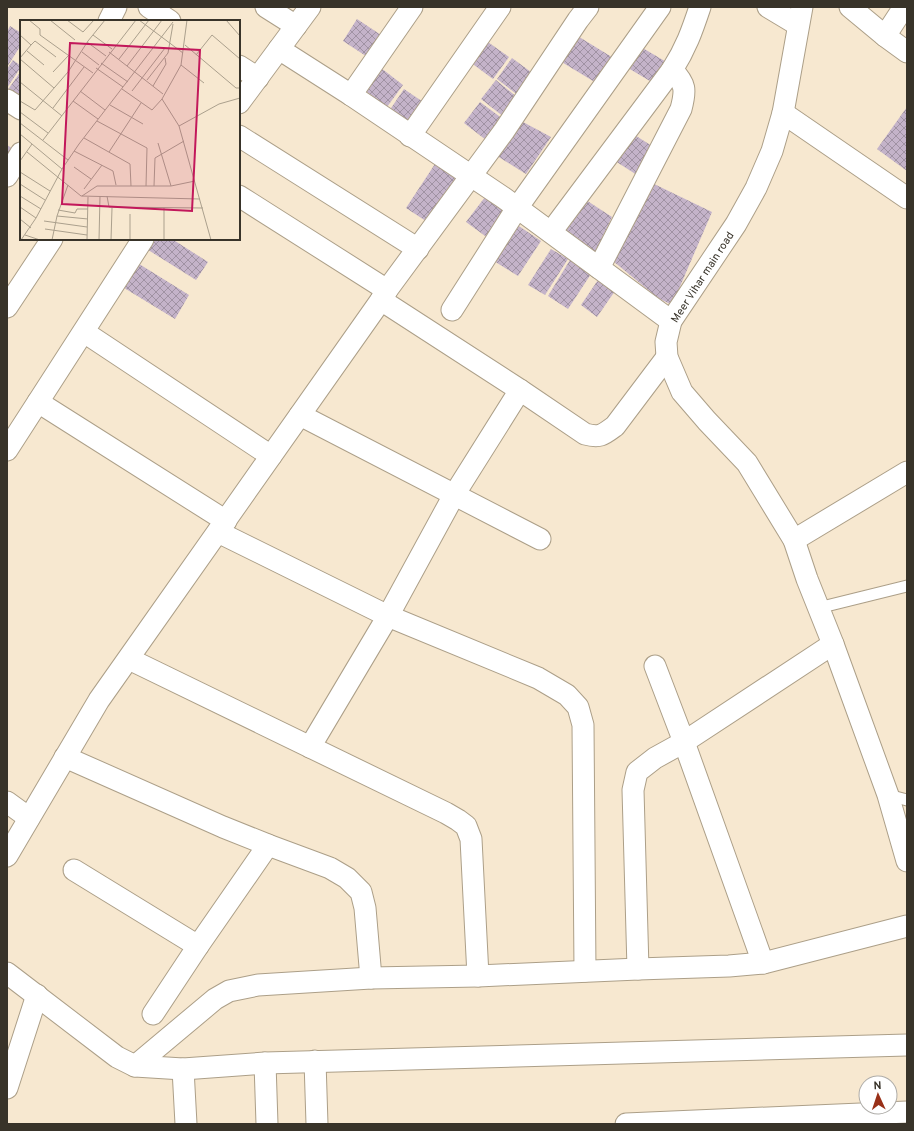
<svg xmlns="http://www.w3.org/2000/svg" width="914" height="1131" font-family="Overpass,sans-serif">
<defs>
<pattern id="building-cross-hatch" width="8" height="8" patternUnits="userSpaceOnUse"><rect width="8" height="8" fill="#c4b3c9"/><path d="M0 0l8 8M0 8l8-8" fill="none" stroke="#a092a3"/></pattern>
</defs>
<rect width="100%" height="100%" fill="#f7e8d0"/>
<g fill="url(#building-cross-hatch)">
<path d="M357,19L387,39L372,60L343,41Z"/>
<path d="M10,26L21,33V45L7,67V32Z"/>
<path d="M576,35L615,59L598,84L560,61Z"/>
<path d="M485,40L509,57L493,79L470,62Z"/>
<path d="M641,47L668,63L655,84L628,68Z"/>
<path d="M512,58L535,75L519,96L497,79Z"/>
<path d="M13,60L21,66V67L7,88V69Z"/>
<path d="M381,68L403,85L387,107L364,90Z"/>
<path d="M21,71V90L16,97L7,91Z"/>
<path d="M496,80L518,98L504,117L481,99Z"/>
<path d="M404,89L429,106L412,131L387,114Z"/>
<path d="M480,102L503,119L486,140L464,123Z"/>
<path d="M907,107V171L877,149Z"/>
<path d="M523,122L551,137L526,174L497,156Z"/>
<path d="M630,132L655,148L637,175L612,159Z"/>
<path d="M7,145L18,152L7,169Z"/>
<path d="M435,164L461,181L432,225L406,208Z"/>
<path d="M652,183L712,212L672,305L658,298L613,261Z"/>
<path d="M485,197L511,216L492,241L466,222Z"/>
<path d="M586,200L612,217L592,259L560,238Z"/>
<path d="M513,222L541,241L518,276L489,258Z"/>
<path d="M151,239H172L208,262L196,280L145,248Z"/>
<path d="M551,249L568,259L545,295L528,285Z"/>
<path d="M570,260L591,274L568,309L548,296Z"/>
<path d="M136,262L189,295L175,319L121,286Z"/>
<path d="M598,280L615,291L597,317L581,305Z"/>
</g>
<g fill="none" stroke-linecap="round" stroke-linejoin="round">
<defs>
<g id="lane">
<path d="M818,608L907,586"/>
<path d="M888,795L907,800"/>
</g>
<g id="street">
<path d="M149,7L170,21"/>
<path d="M266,7L296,26"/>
<path d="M768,7L798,25"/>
<path d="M802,7L783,113L772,151L756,188L736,224L671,321L666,342L667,357L682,392L707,421L747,463L794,540L807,579L833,644L888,795L907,861"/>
<path d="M850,7L885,36L907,52"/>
<path d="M109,21L116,7"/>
<path d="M885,36L904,7"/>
<path d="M279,49L351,95L504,198L671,321"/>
<path d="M239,66L258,78"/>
<path d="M351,95L412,7"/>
<path d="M7,100L21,109"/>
<path d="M239,103L310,7"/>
<path d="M783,113L907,198"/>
<path d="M239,136L418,249"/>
<path d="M410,136L500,7"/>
<path d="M7,176L21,153"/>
<path d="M239,196L387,290"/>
<path d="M551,232L672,70C686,48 692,31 700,7"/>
<path d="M599,268L681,109C686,90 686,84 672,70"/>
<path d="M381,300L520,390L585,434C600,438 603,435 615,426L667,357"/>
<path d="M7,307L52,239"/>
<path d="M452,310L517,208L660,7"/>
<path d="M84,332L271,456"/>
<path d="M38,402L226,521"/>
<path d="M300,415L540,539"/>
<path d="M7,450L143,239"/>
<path d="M218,532L388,616L538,678L567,695L578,707L583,725L585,971"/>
<path d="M794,540L907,472"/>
<path d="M129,659L446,813L458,820L466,826L471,839L478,976"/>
<path d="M655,666L684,742L763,963"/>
<path d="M310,747L388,616L454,495L520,390"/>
<path d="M65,757L223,827L268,845L330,868L347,878L361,892L365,908L371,978"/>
<path d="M7,802L29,818"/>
<path d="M7,856L99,700L381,300L387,290L504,131L578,20L588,7"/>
<path d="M74,870L198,946"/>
<path d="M638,969L633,790L637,772L655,758L684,742L833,644"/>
<path d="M7,973L117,1057L135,1066L183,1069L265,1063L907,1045"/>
<path d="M153,1014L198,946L268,845"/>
<path d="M315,1061L317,1124"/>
<path d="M265,1063L267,1124"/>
<path d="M135,1066L215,999L229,991L258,985L371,978L478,976L638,969L729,966L763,963L907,926"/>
<path d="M183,1069L186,1124"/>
<path d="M7,1088L37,995"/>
<path d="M626,1124L907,1112"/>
</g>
</defs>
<use href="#lane" stroke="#ac9f88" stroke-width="13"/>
<use href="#street" stroke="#ac9f88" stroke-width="23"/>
<use href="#lane" stroke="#fff" stroke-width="11"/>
<use href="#street" stroke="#fff" stroke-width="21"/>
</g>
<g text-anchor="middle" stroke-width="4" stroke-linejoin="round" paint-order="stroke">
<g font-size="11" fill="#383329" stroke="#fff">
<text transform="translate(702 277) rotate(-57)" y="4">Meer Vihar main road</text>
</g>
</g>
<g transform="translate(20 20)">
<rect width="220" height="220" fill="#f7e8d0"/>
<path fill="none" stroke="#aba08d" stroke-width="1" d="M9,0L20,9V15L73,53M30,0L55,20M47,0L63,12L74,0M119,0L163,33M167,0L161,45L142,79L159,106L191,220M206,0L220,16M0,15L11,25L0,38M73,15L92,29M67,22L86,36M11,25L15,21L36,37M165,25L216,68H220M7,31L24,45M62,32L79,45M89,32L143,74M176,35L192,15L220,39M0,39L34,68M99,39L129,0M81,43L108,62M161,45L184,63M107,46L142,0M76,48L103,67M33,52L48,36M127,60L148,33L153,4M0,62L42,96M133,66L146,44L145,38M102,69L132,90L142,79M60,71L85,90M112,71L145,28M0,81L15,90L48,52L68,21L85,0M53,81L78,99M90,85L123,104M33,88L64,47M0,92L28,113M77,101L127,128L126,166M0,103L48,140M159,106L199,84L220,78M0,114L42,149M64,118L110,144L111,166M23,120L116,0M138,123L151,166M54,131L93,151L96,165M7,132L61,176L180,179M89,132L121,83M0,141L12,124M54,147L71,159M0,152L30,171M0,164L25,180M134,166L135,138L164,121M64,169L82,145M0,176L21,189M62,176L77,166H151L175,161M87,176L89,187L183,188M0,187L16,198M144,188V220M38,190L55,193L57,189H68M37,196L68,199M0,199L11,208M24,201L67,207M25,209L67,215M5,215L20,220M1,220L16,198L42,149L59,124L153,2M32,220L37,196L48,165M67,220L68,177M79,220L80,176M91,220L92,188M110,220V194"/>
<path fill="#c2185b" fill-opacity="0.15" stroke="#c2185b" stroke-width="2" d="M50,23L180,30L172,191L42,184Z"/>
<rect width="220" height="220" fill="none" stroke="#383329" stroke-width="2"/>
</g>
<rect width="914" height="1131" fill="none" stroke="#383329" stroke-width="16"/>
<g transform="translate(878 1095) rotate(357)"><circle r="19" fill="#ffffff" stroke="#afada9"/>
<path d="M0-3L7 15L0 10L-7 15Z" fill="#993018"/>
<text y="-6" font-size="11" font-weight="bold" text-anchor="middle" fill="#383329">N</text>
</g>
</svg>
